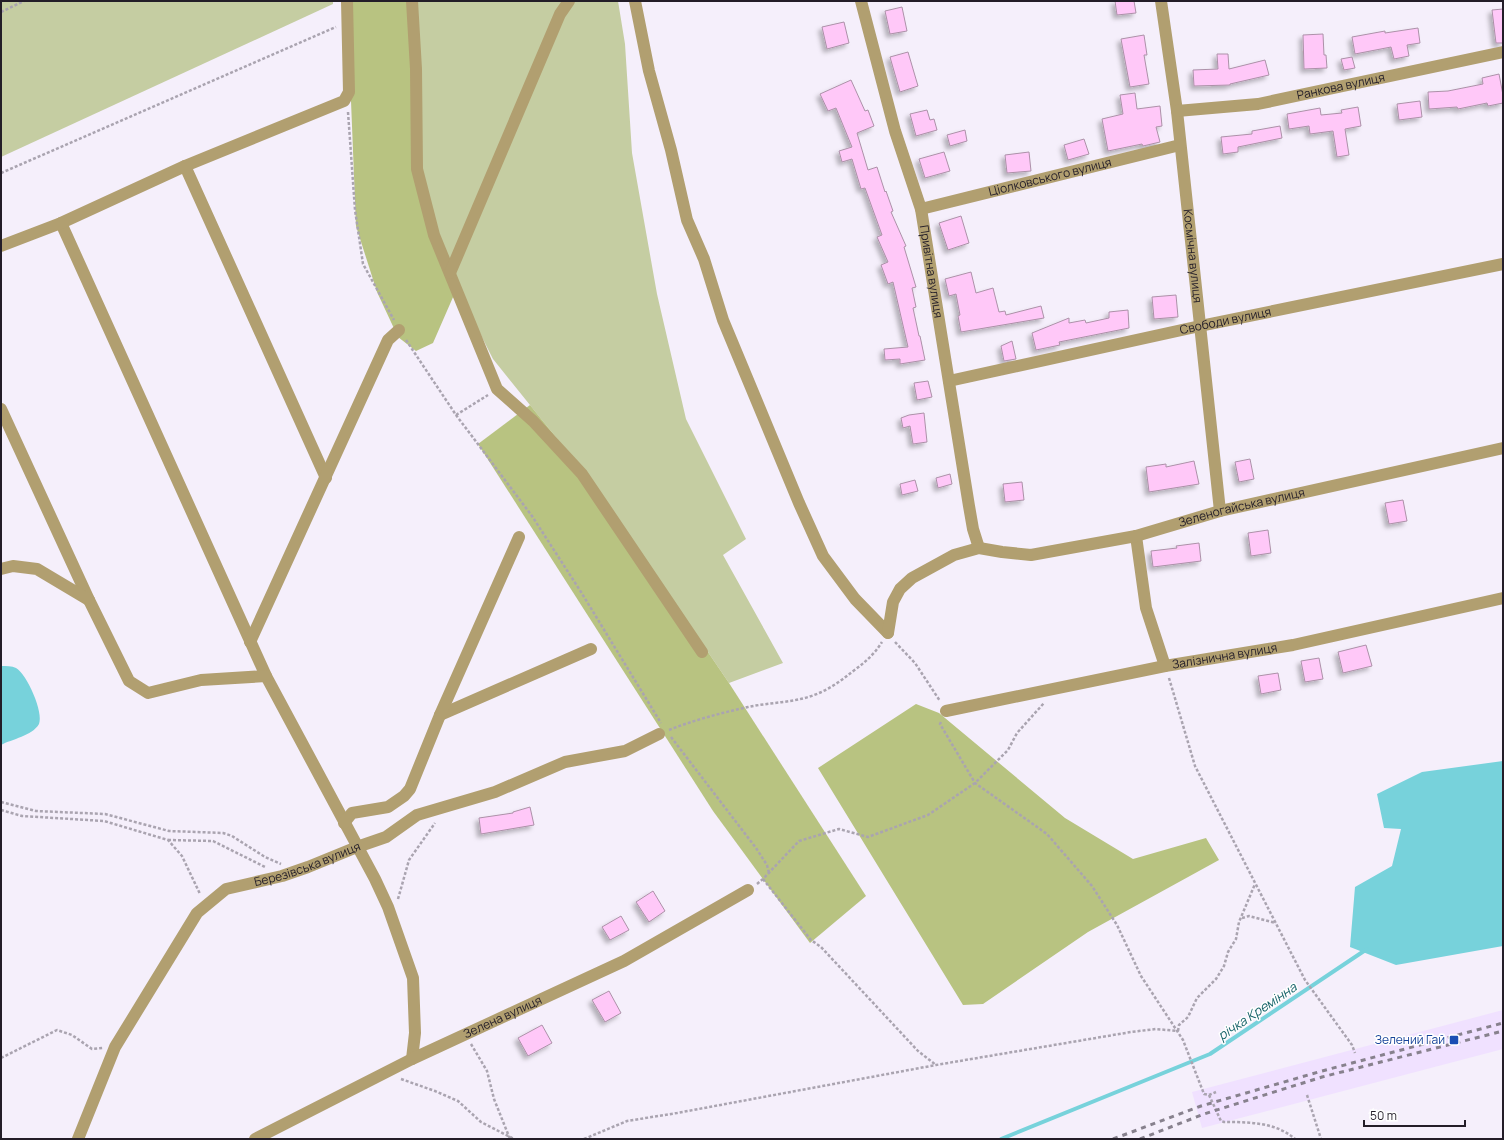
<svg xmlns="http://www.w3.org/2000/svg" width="1504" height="1140" font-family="Manrope,sans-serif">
<defs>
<filter id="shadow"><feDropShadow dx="-3.5" dy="3.5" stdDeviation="2" flood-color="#0004"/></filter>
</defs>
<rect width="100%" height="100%" fill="#f5effb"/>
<path fill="#f0e1ff" d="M1503,1010V1049L1202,1128L1192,1092Z"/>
<g fill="#c5cda2">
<path d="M1,1H333V4L1,157Z"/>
<path d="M410,1H618L625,44L632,153L657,294L686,419L746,539L723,555L783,663L729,683L596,487L493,359L436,246L414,159Z"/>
</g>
<g fill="#b8c381">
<path d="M347,1H410L414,159L457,288L433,343L416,351L398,337L377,292L356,226Z"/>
<path d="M530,405L596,487L729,683L866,896L810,943L713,811L478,444Z"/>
<path d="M916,704L939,713L1065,818L1133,859L1206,838L1219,860L1088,932L983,1004L963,1005L818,768Z"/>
</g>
<g fill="#77d2db">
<path d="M1,666C6,666 12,666 16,668C27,674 44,713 39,724C32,736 12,739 1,745Z"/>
<path d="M1503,761V946L1396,965L1350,947L1355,887L1392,866L1401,829L1384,828L1377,794L1422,772Z"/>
</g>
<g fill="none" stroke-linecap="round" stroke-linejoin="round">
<path stroke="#77d2db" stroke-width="4" d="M1001,1139L1210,1054L1367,949"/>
</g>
<g fill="#ffc8f8" stroke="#ac91a8" filter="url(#shadow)">
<path d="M1115,1H1134L1136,13L1117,15Z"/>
<path d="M902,7L907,31L890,34L885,11Z"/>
<path d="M1503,9V43H1496L1492,10Z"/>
<path d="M844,22L849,43L827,49L822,27Z"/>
<path d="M1418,28L1420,43L1407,45L1409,56L1394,59L1391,47L1355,54L1352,37L1385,31V33Z"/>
<path d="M1323,34L1324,55H1326L1327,68L1304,69L1303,35Z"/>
<path d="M1144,35L1147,55H1144L1149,84L1130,87L1121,39Z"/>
<path d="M908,52L918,86L900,92L890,57Z"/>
<path d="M1217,54H1228L1229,69L1265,60L1269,75L1230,84V85L1194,86L1193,70L1218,69Z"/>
<path d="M1352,57L1355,68L1344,70L1341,59Z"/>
<path d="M1499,74L1503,95V103L1488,106L1487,103L1458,109L1457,107L1429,109L1428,92L1448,91L1483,84L1482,78Z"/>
<path d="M851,80L865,111L868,110L874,126L857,133L868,170L877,167L885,192L886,191L893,211L891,212L906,246L904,247L916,287L912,288L916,307L913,308L919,336H920L925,360L900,364V359L885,360L884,349L908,347L893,282L888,284L881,265L888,262L877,237L882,235L865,188L861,189L852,159L842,162L839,151L852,147L836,108L828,111L820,94Z"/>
<path d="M1135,93L1137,109L1160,106L1162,126L1156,127L1160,142L1143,146L1142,144L1108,151L1102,119L1123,114L1120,95Z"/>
<path d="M1420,101L1422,117L1399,120L1397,104Z"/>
<path d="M1358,107L1361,126L1345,129L1349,155L1337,157L1333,131L1310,134L1309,126L1289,129L1287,114L1320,108L1321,115L1342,113L1341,110Z"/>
<path d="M927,110L930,120L934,119L937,130L916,136L910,114Z"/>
<path d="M1280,126L1282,138L1238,147V152L1223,154L1221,137L1252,134V131Z"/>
<path d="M965,130L967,141L950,146L947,135Z"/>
<path d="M1084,139L1089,154L1068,160L1064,145Z"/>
<path d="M944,152L950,171L925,178L919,159Z"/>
<path d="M1029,152L1031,171L1007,173L1005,155Z"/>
<path d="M961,216L969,243L948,250L939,223Z"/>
<path d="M971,272L976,293L993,288L999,312L1005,311L1006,315L1041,306L1044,318L961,332L958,316L960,315L956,294L949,296L945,279Z"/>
<path d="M1176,295L1178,317L1154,319L1152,297Z"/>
<path d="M1128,310L1129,328L1059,342L1060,345L1036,350L1032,333L1069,318V323L1085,320L1086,323L1109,318V312Z"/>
<path d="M1012,341L1016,359L1004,361L1001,346Z"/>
<path d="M928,381L932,397L917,400L914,383Z"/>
<path d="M924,413L927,442L913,444L910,426L903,428L901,418L909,415Z"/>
<path d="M1250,459L1254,479L1239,482L1235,462Z"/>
<path d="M1194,461L1199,484L1149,492L1146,467L1166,464V467Z"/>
<path d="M950,474L952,484L938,488L936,478Z"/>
<path d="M915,480L918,491L902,495L900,484Z"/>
<path d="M1022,482L1024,500L1005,502L1003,484Z"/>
<path d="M1403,500L1407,521L1389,524L1385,503Z"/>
<path d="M1268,530L1271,553L1251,556L1248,533Z"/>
<path d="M1199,543L1201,561L1153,567L1151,551L1177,548L1176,546Z"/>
<path d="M1366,645L1372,666L1343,673L1338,652Z"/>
<path d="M1319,658L1323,679L1305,682L1301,661Z"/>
<path d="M1278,673L1281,690L1261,694L1258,676Z"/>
<path d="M530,807L534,825L481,834L479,818L513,813V812Z"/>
<path d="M653,891L665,911L649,922L636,902Z"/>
<path d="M621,916L629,930L610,940L602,927Z"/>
<path d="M609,991L621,1013L605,1022L592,1000Z"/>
<path d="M542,1025L552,1043L528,1056L518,1038Z"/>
</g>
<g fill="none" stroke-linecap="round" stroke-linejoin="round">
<g stroke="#aaa4b0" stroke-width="2.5" stroke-dasharray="3 2" stroke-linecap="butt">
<path d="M1,12L24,1"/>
<path d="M348,112L355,210L363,264L394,320"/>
<path d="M1,173L336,27"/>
<path d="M406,340L456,415L532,516L581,592L661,723"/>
<path d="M456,415L488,395"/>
<path d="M895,642L915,663L940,701"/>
<path d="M1169,678L1195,766L1305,980L1352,1045L1355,1053"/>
<path d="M941,722L940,724L975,783L1047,834L1092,886L1117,925L1141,976L1183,1040L1204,1094L1209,1095L1216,1092"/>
<path d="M669,730C694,720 721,713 748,707C771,702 797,703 819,693C831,688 842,680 852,672C864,663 874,655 882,642"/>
<path d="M671,737L756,848L767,865L769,873"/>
<path d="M1,802L36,811L105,814L169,831L223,833L232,836L265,857L281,864"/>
<path d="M1,810L22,816L104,821L168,840L182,856L200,894"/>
<path d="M168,840L213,841L265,867"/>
<path d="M763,879L811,940L821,947L918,1051L936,1065"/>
<path d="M757,884L763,879L799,841L839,829L868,837L928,815L975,783L1008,750L1017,733L1044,703"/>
<path d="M398,899L409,860L435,823"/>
<path d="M1242,918L1249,916L1276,923"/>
<path d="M1178,1031L1179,1025L1188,1017L1197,998L1216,979L1224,966L1228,952L1236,939L1239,922L1255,884"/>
<path d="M471,1044L487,1071L494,1099L510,1139"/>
<path d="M1,1058L57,1030L72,1035L92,1049L103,1048"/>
<path d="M401,1079L435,1091L458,1101L481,1122L514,1139"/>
<path d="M1209,1095L1221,1121L1224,1122C1248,1122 1276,1122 1295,1139"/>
<path d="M1307,1095L1321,1139"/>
<path d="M584,1139L627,1121L677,1113L936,1065L1131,1032L1156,1029L1177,1031"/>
</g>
<g stroke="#b19f70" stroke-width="12">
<path d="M412,1L416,69L417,169L434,235L497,389L533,421L582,474L702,652"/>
<path d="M635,1L649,71L671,150L687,220L704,259L723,320L799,503L823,556L855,599L888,633"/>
<path id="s1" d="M861,1L895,131L921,209L969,506L973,529L979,548"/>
<path id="s2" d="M1161,1L1177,111L1220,511"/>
<path id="s3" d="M1177,111L1258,104L1503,52"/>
<path d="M185,166L326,478"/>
<path id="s4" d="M921,209L1180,145"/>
<path d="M61,223L266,676L375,879L388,907L413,978L415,1033L412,1059"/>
<path d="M1,246L61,223L185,166L344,101L349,92L347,1"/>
<path d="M450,273L560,14L569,1"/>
<path id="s5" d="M949,381L1200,326L1503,264"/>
<path d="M1,409L89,600L129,681L148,693L201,680L266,676"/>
<path d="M1136,536L1146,608L1165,666"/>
<path d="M1,569L13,566L37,569L89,600"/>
<path id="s6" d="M888,633L893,602L900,589L912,578L954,555L979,548L1002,552L1031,555L1136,536L1220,511L1503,448"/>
<path d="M250,642L388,340L399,330"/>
<path id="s7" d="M946,711L1165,666L1293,645L1503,598"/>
<path d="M440,715L591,649"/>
<path d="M344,823L352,813L388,807L404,796L410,789L440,715L519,537"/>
<path id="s8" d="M78,1139L115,1047L197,913L226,889L282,876L308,867L357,847L386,837L417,815L495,792L565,762L625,751L659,734"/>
<path id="s9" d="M255,1139L412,1059L624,961L748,890"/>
</g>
<g stroke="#87818d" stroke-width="3" stroke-dasharray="5 5" stroke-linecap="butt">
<path d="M1113,1139L1201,1106L1322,1071L1503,1023"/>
<path d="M1140,1139L1204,1114L1322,1077L1503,1031"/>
</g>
</g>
<rect fill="#1a4fb4" stroke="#fff" stroke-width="1.5" x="1449" y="1035" width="10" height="10" rx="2"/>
<g text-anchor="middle" stroke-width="3" stroke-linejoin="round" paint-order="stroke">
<g font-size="12" fill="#231d28" stroke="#fff">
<text dy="4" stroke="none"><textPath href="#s3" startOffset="166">Ранкова вулиця</textPath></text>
<text dy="4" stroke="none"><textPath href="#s4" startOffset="133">Ціолковського вулиця</textPath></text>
<text dy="4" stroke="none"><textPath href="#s2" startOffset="257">Космічна вулиця</textPath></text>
<text dy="4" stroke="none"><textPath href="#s1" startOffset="280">Привітна вулиця</textPath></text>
<text dy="4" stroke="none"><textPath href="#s5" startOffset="283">Свободи вулиця</textPath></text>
<text dy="4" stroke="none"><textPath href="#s6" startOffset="405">Зеленогайська вулиця</textPath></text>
<text dy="4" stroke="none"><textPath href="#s7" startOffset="284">Залізнична вулиця</textPath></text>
<text dy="4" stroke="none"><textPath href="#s8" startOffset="379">Березівська вулиця</textPath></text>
<text dy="4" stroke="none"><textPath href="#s9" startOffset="276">Зелена вулиця</textPath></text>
</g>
<g font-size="12" fill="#164399" stroke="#fff" text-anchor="end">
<text x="1445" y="1044">Зелений Гай</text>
</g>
<g font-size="13" font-style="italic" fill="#156268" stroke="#fff">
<text transform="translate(1257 1011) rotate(-34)" y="5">річка Кремінна</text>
</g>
</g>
<rect width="1504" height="1140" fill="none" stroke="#231d28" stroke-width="4"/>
<path d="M1364 1120v6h101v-6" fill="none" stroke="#231d28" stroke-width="2"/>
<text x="1370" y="1120" font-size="12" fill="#231d28" stroke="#ffffff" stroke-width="3" paint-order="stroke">50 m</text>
</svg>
